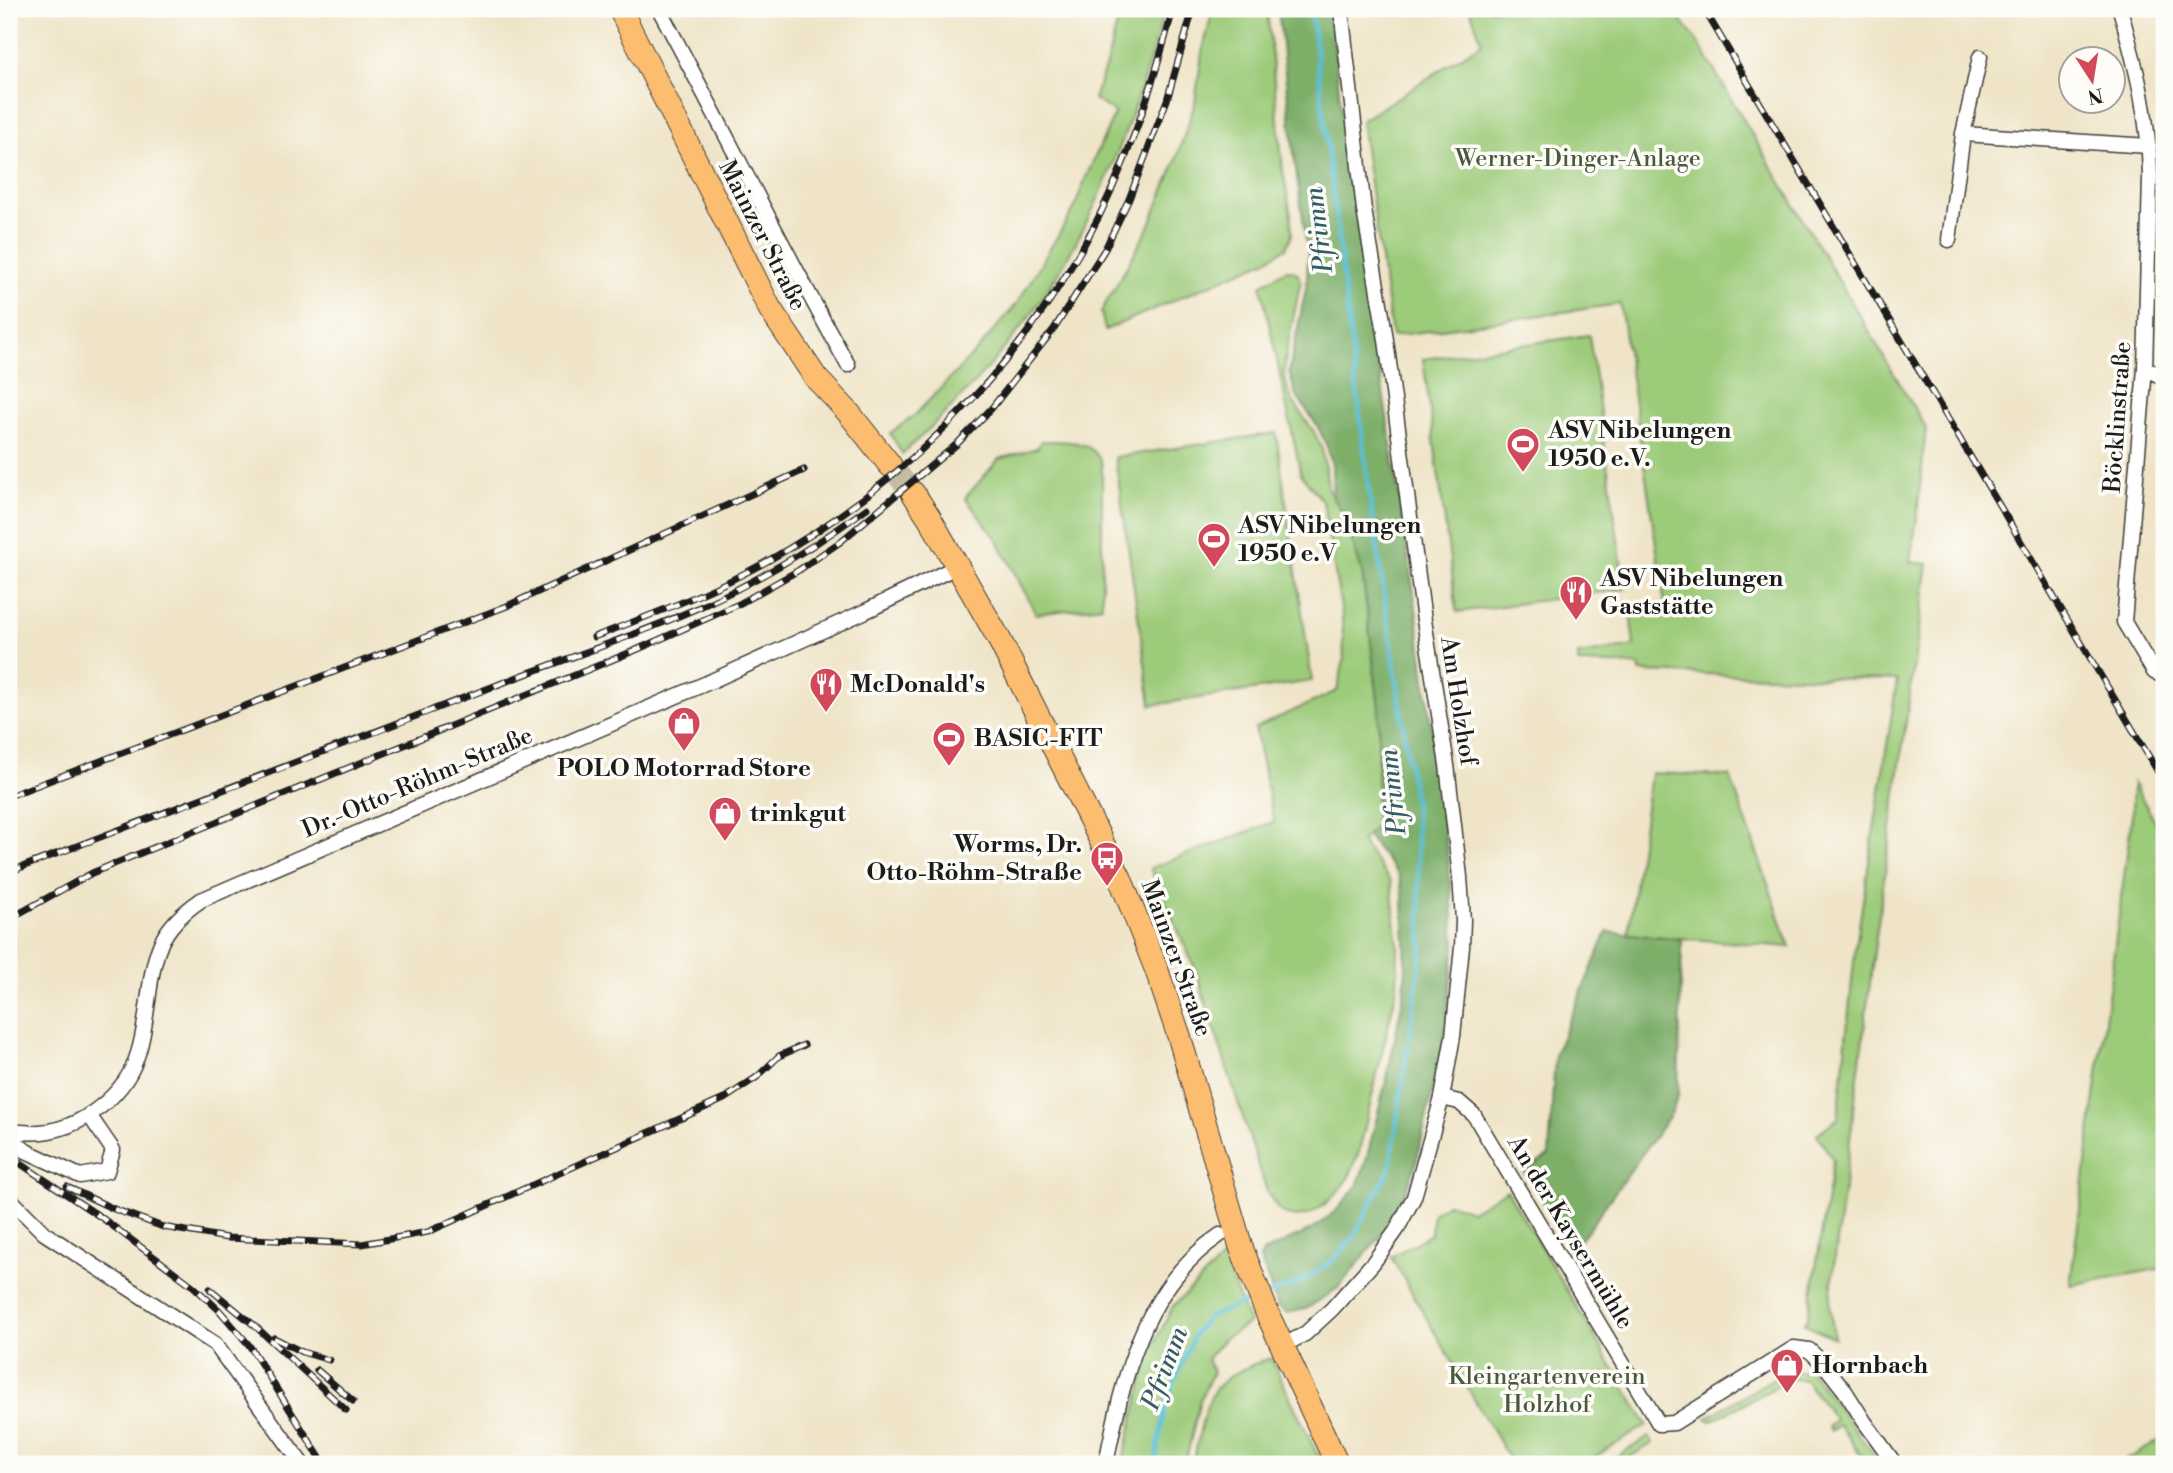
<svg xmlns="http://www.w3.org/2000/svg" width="2173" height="1473" font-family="'Libre Bodoni',serif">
<rect width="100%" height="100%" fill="#fdfcf7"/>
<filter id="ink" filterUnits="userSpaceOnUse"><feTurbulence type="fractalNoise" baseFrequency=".0143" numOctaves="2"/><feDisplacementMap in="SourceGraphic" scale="14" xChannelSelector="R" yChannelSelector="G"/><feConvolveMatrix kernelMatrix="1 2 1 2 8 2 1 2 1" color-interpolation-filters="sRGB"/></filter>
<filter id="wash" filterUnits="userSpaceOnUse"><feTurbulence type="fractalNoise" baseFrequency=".00686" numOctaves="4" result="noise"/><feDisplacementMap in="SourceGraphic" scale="28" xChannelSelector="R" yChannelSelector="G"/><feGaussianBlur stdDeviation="1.57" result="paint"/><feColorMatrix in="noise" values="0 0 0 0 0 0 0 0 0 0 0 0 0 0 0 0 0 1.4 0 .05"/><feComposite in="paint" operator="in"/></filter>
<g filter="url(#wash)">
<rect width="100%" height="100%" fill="#efe4c7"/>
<g fill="#9ccb79" stroke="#5c744a" stroke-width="2">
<path d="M1121,9H1165C1137,108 1102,210 1043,297C1003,356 954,407 902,454L890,433L915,415L980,347L1016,305L1074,209L1086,177L1115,113L1094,99L1106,65Z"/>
<path d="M1213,9H1267L1283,171L1291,215L1292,235L1286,248L1265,261L1105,330L1101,312L1148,229L1174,166L1195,103L1202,53Z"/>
<path d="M1470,9H1672L1697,41L1926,428L1917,518L1910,562L1928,564L1874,951L1833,1273L1830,1305L1834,1338L1803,1323L1808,1318L1833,1160L1817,1134L1838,1118L1855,952L1897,680L1640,672L1639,665L1578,663V655L1634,646L1630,611L1665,605L1620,304L1392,336L1361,121L1482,43Z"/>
<path d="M1286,270C1295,270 1297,272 1301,280L1286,354L1284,375L1288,390L1292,400L1314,432L1322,449L1329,492L1343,512L1362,572L1379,708L1376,827L1361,841L1391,882L1398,948L1397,988L1359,1152C1355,1160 1353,1170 1348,1178C1335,1197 1305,1230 1280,1211C1275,1207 1271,1197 1267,1192L1194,966L1150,868L1274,822L1255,728L1337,691L1344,660L1342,614L1323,502L1301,474L1261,285Z"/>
<path d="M1589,335L1625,589L1457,612L1423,359Z"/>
<path d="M1276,433L1312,681L1151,705L1115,457Z"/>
<path d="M1042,441C1064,441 1093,439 1102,464V606L1036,614L997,539L965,498L999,459L1037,448Z"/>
<path d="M1651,773L1730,776L1790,947L1628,934Z"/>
<path d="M2133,783L2164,837V1268L2070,1285L2132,816Z"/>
<path d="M1507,1190L1647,1425L1583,1464H1512L1391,1257L1431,1234L1433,1213L1449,1203L1471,1211Z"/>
<path d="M1223,1258L1249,1323L1224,1339L1207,1359L1213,1372L1200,1400L1185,1464H1122L1149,1355L1173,1306Z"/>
<path d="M1271,1358L1322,1464H1193C1198,1443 1202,1409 1215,1390C1226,1374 1253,1364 1271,1358Z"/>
<path d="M1788,1370L1811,1372L1881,1464H1867L1839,1425L1831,1431L1828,1427L1835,1420L1805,1380L1791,1379L1711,1421L1706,1418Z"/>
<path d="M1649,1437L1653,1443L1618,1464H1604Z"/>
<path d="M2164,1438V1464H2119Z"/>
</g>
<g fill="#7daf69" stroke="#4c6642" stroke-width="2">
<path d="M1278,9H1330L1344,136L1415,601L1450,875L1455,944L1445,1034L1416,1164L1407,1187L1389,1226L1338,1288L1306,1309L1287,1313L1278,1307L1260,1258L1264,1252L1313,1229L1339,1208L1357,1186L1366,1161L1388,1073L1404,993L1406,966L1403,896L1399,876L1367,835L1376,827L1379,708L1362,572L1343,512L1333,498L1332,465L1327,446L1318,427L1296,395L1289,372L1307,283L1308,255L1295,163Z"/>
<path d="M1607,932L1682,939L1678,1096L1671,1114L1574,1249L1524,1172L1549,1155L1555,1054Z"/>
</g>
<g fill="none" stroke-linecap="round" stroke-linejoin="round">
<g stroke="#57bfd4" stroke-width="4.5">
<path d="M1266,1295L1300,1282L1331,1262L1353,1238L1390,1168L1422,950L1415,805L1369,492L1311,9"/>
<path d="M1155,1464L1167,1399L1195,1333L1208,1317L1254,1299"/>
</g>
</g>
</g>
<g filter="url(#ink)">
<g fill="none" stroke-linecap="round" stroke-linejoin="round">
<path stroke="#c5bca5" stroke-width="23" stroke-dasharray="23 11" stroke-linecap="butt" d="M890,465L913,493"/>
<defs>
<g id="street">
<path d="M659,9C723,127 782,248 848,365"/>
<path d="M2120,9C2136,66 2149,116 2150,177L2145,368L2124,622L2154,672L2164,676"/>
<path d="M1963,134L2149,146"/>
<path d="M1949,240L1963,134L1980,57"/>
<path d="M2145,368L2164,378"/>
<path d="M1442,1098L1459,1102L1474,1115L1659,1424L1674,1423L1794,1348L1809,1350L1823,1363L1845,1391L1864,1421L1895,1464"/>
<path d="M9,1130C35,1136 63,1131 86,1117C138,1084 141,1051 149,994C151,977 154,959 161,943C169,925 185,911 201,900L707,683L866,611L958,566"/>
<path d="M9,1136L26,1151L80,1176L107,1171L113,1150L89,1115"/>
<path d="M9,1198L44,1233L215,1344L302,1464"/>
<path d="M1282,1346L1305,1334L1332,1309L1373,1263L1396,1231L1414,1197L1442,1098L1453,1036L1462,947L1463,920L1460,877L1447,765L1424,620L1385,333L1364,210L1341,9"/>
<path d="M1106,1464C1122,1379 1144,1286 1220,1235"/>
</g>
<g id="primary">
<path d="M620,9L770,309L816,378L848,412L890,465"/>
<path d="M913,493L929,517L998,637L1120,878L1157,971L1179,1036L1241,1247L1268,1315L1337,1464"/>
</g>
</defs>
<use href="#street" stroke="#3c3a36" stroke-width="17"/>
<use href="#primary" stroke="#3c3a36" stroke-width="25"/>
<use href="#street" stroke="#fff" stroke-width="14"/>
<use href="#primary" stroke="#fcbd6f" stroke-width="23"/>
<defs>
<g id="rail">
<path d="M1704,9L2164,782"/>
<path d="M594,637C651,615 710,593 764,563C899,488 1011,377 1086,241C1126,169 1152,89 1173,9"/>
<path d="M9,796L507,606L804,470"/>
<path d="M9,872C172,810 335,748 497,685C566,658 637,636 704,605C761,579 816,546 867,508"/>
<path d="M9,919L92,873L636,650L739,604L799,570L840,542L957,444L991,409L1054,329L1105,249L1129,199L1167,100L1193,9"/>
<path d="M9,1156L102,1218L193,1286L219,1310L249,1345L324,1464"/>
<path d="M67,1187L114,1209L163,1227L227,1238L362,1244L428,1232L724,1099L757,1077L779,1056L804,1045"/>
<path d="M210,1289L254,1325L346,1410"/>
<path d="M274,1338L302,1352L329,1360"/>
<path d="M317,1370L353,1401"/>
</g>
</defs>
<use href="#rail" stroke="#1c1c1c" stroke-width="7"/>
<use href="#rail" stroke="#fdfcf7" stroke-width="4.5" stroke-dasharray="13" stroke-linecap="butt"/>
</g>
</g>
<defs>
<symbol id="stadium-pin" viewBox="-11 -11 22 30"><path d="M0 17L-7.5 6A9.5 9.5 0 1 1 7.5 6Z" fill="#d1495b" stroke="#fdfcf7"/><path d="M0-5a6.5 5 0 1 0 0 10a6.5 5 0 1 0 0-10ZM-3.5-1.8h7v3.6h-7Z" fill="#fff"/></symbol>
<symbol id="restaurant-pin" viewBox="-11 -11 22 30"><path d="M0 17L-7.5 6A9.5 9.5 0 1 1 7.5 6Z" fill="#d1495b" stroke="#fdfcf7"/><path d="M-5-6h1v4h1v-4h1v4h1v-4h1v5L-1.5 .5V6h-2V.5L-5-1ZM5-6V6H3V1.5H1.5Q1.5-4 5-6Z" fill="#fff"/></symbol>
<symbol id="shop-pin" viewBox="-11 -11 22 30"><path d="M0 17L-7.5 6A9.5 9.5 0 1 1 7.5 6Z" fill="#d1495b" stroke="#fdfcf7"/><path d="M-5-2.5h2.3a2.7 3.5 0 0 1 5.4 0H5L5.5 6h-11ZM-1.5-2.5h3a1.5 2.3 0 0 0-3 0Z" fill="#fff"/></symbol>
<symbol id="bus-pin" viewBox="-11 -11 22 30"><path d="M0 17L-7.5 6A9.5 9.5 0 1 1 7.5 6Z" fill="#d1495b" stroke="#fdfcf7"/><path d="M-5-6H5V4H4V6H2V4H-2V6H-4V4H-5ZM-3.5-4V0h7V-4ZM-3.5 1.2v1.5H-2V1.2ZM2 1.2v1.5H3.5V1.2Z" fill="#fff"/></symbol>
</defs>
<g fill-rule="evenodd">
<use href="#stadium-pin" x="1504" y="425" width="38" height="52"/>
<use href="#stadium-pin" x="1195" y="520" width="38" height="52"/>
<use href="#restaurant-pin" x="1557" y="573" width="38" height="52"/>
<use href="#restaurant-pin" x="807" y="665" width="38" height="52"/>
<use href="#shop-pin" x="665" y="704" width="38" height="52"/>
<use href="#stadium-pin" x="930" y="719" width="38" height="52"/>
<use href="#shop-pin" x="706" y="794" width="38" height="52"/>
<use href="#bus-pin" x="1088" y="839" width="38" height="52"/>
<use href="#shop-pin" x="1768" y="1346" width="38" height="52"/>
</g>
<g text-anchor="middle" stroke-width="7" stroke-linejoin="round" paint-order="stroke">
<g font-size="24" fill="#49593d" stroke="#fdfcf7">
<text x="1578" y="166">Werner-Dinger-Anlage</text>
<text x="1547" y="1384">Kleingartenverein<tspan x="1547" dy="28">Holzhof</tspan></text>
</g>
<g font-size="24" fill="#1c1c1c" stroke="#fdfcf7">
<text transform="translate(763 235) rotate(63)" y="8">Mainzer Straße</text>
<text transform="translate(2117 417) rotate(-86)" y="8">Böcklinstraße</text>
<text transform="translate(1459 701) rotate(81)" y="8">Am Holzhof</text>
<text transform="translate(417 782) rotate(-23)" y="8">Dr.-Otto-Röhm-Straße</text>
<text transform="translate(1177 958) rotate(70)" y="8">Mainzer Straße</text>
<text transform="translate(1571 1232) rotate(59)" y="8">An der Kaysermühle</text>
</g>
<g font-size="24" font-weight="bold" fill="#1c1c1c" stroke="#fdfcf7" text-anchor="start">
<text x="1548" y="438">ASV Nibelungen<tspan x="1548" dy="28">1950 e.V.</tspan></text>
<text x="1238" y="533">ASV Nibelungen<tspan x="1238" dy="28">1950 e.V</tspan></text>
<text x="1600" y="586">ASV Nibelungen<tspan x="1600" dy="28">Gaststätte</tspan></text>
<text x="850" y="692">McDonald's</text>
<text x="974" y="746">BASIC-FIT</text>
<text x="684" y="776" text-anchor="middle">POLO Motorrad Store</text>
<text x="750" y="821">trinkgut</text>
<text x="1082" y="852" text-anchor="end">Worms, Dr.<tspan x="1082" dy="28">Otto-Röhm-Straße</tspan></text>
<text x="1812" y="1373">Hornbach</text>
</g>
<g font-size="26" font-style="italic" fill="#345d66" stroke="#fdfcf7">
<text transform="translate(1318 230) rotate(-97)" y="9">Pfrimm</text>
<text transform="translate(1392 792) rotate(-96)" y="9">Pfrimm</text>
<text transform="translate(1164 1368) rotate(-69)" y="9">Pfrimm</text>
</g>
</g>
<rect width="2173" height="1473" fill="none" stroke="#fdfcf7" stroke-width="35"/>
<g transform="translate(2092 80) rotate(168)"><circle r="33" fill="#fdfcf7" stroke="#a3a29f" stroke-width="2"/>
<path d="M0-5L12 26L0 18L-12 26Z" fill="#d1495b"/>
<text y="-10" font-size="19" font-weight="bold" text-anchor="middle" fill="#1c1c1c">N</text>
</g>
</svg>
